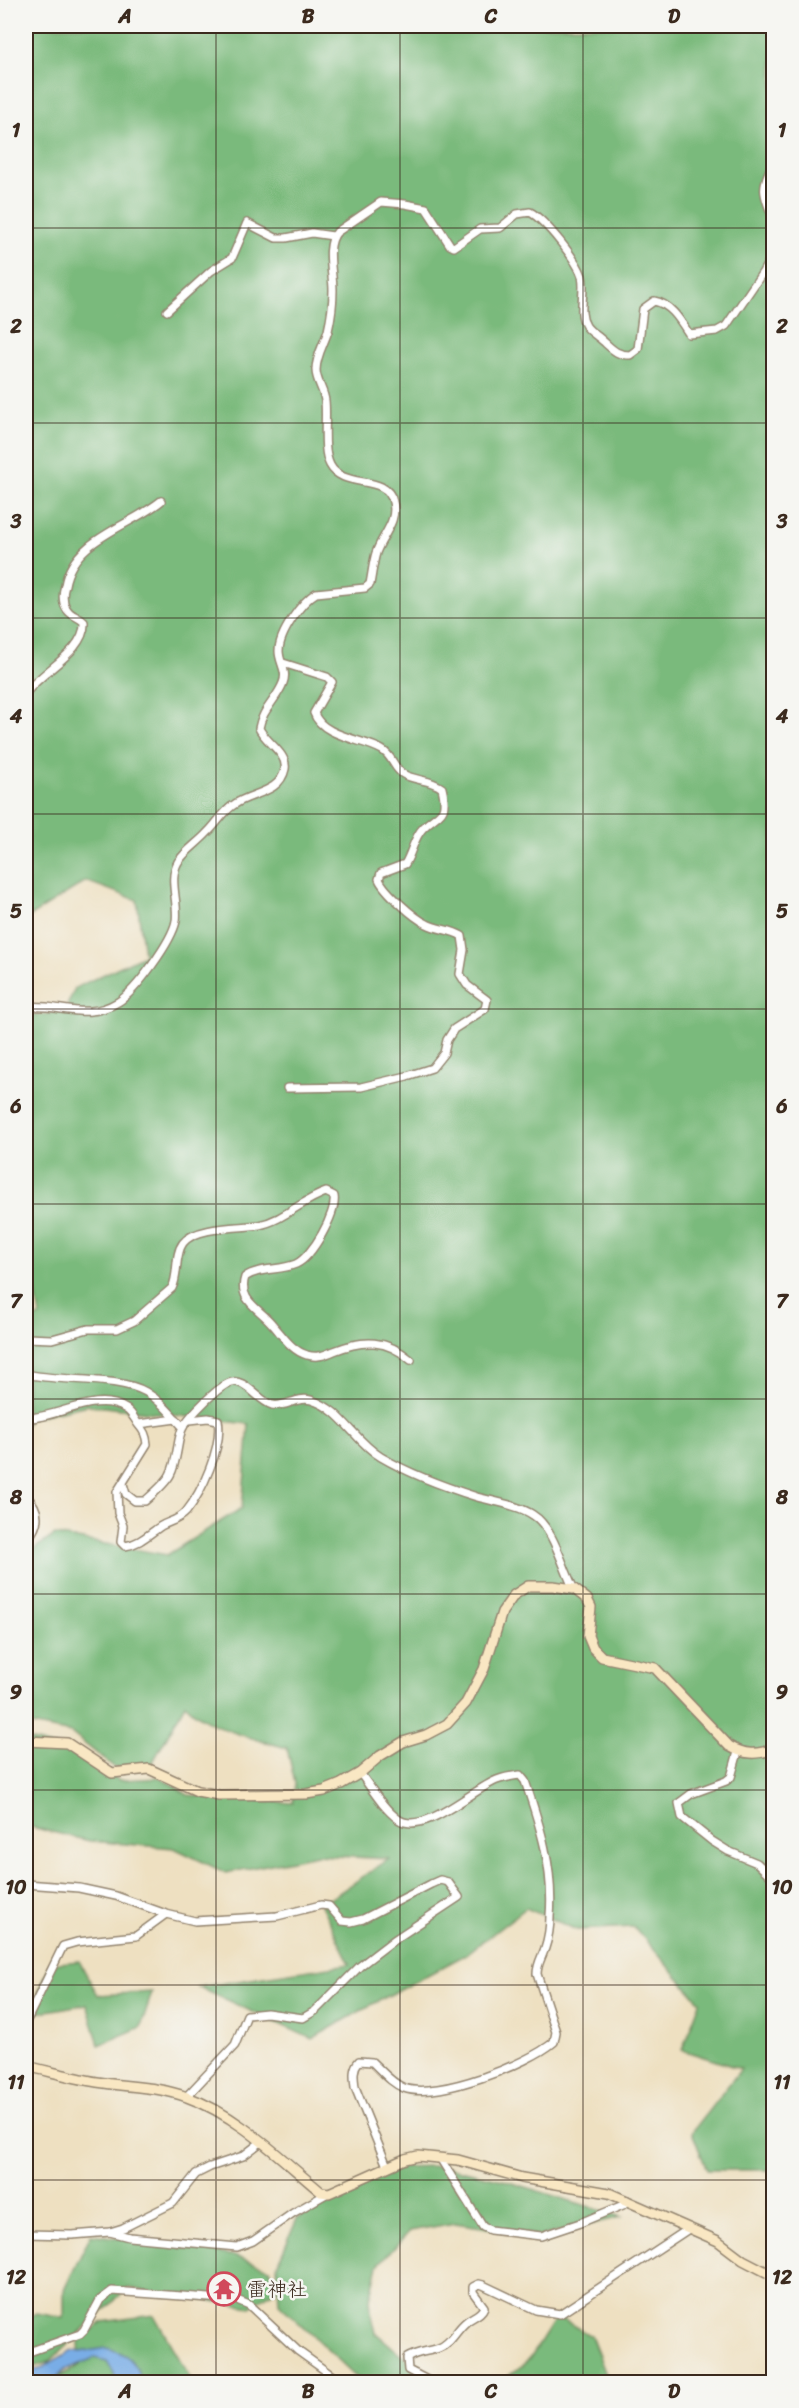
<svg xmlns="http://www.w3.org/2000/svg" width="799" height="2408" font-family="Sriracha,'Klee One',sans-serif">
<rect width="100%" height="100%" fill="#f6f6f2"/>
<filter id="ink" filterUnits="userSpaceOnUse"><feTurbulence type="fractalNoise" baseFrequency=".0167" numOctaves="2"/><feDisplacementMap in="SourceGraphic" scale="12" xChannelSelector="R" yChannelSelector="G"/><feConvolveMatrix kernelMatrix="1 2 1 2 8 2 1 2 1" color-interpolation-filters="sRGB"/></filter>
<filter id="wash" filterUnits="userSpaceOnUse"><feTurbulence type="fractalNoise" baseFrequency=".008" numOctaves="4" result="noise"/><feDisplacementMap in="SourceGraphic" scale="24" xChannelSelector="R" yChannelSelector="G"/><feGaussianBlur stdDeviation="1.35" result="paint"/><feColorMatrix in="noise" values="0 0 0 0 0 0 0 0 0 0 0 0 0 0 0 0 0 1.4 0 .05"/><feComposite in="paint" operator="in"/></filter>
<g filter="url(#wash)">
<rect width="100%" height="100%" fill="#eee0c1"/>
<g fill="#7aba7b" stroke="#5a724c" stroke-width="1.5">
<path d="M26,26H773V2170H707L692,2132L741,2069L682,2050L700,2002L634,1927L577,1930L526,1908L465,1955L369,2006L312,2039L198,1987L350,1964L321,1905L389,1859L317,1855L226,1873L174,1848L90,1841L26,1826V1742L29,1740L69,1751L119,1780L162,1778L188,1795L293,1803L295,1783L287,1748C253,1738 210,1730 185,1704L149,1769L114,1767L71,1733L26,1724L35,1649H26V1554L55,1535L167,1555L242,1508L249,1424L87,1405L30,1418L26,1424V1322L40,1316L26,1239V1015L48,1014L66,1008L75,988L144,955L137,900L86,881L26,919Z"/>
<path d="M79,1961L98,1995L152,1992L141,2027L99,2045L87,2004L30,2014L50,1964Z"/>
<path d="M443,2166L503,2180L622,2217L541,2236L455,2223L410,2231L378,2265L369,2303L376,2333L433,2382H362L279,2304L277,2265L297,2219L393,2167Z"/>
<path d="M91,2234L231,2255L270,2268L276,2289L251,2307L128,2288L49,2362L26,2369V2319L36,2313L64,2318V2290Z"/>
<path d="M154,2315L192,2382H50L80,2365L79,2341L102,2322Z"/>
<path d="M557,2316L591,2336L609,2382H501L530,2359Z"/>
</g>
<path fill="#79ade6" stroke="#5a6c82" stroke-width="1.5" d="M106,2348C125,2352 139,2361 141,2382H119L107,2361L94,2358L65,2370L59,2376L45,2382H26V2372L40,2369L72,2350L80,2352Z"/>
</g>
<g filter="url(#ink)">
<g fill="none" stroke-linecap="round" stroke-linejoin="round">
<defs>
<g id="street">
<path d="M774,162C760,186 763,195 774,220"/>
<path d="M167,311L211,271L232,258L247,223L276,238H286L312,233L333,236"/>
<path d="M26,452H27"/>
<path d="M283,663L327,677L332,682L314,713C322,737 364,739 382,750C393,756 393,768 403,774C415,781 431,779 442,788C449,817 438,812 423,828C414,837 412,853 405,864L381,873L379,879C384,891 414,918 427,924C438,930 451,929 462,936L464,950L460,974L467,985L487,1000L485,1009L454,1029L447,1040L444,1053L432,1068L407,1076L361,1087L287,1088"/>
<path d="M26,693C41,671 86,651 84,622C78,616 70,616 66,608C62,601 63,592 65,585C73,539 129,527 161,501"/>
<path d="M26,1007C59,1003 85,1022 118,1002C136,991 172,941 176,921C179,903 168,879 178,862C185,851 198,843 207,833C217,824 223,811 235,804C253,792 280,793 285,769C288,753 264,741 259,728C262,710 277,699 283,683C288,671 279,663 279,651C279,634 301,602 316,593L365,588L370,584C372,574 373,563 376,553C382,535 398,522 393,502C387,473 343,490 330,465C322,450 327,419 325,401C324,390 316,381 316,370C316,356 324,344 328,331C331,318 333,303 333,290C333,273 325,245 337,232L381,202L405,204L426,208L450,245L454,247L480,229L500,228L517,214L530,212C545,220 577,260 582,276C586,292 577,312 586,326C590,332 598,336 603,341C613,350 617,355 630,355L638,349L643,309L654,301C671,304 680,320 689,334L717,331L726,326L763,272L774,252"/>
<path d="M26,1338L52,1339L88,1329H117L134,1321L172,1288C179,1275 174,1255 183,1243C196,1226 240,1228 259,1225C284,1220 302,1200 326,1192L334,1196C337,1213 312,1257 296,1264C280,1271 259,1267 245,1277C237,1301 261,1309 273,1325C283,1336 292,1351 307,1355C317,1358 325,1355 334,1351C363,1339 387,1339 411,1360"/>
<path d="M26,1374C60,1382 118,1376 146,1392C161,1401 171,1414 183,1427"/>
<path d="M26,1418C57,1419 96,1390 126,1409C132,1413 134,1418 138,1424C144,1431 146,1435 147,1444L117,1492L118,1513L123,1526L121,1542L125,1546C140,1544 150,1533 161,1526C170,1521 179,1520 186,1512C202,1492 223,1446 218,1420L208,1418L190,1420"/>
<path d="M139,1424L176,1419"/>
<path d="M123,1484L126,1494L135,1501H145C154,1493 165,1484 170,1475C178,1461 177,1438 183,1427C190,1415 217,1388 229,1383C244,1376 258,1401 272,1405C285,1408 297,1396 311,1400C342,1409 354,1441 381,1457C410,1474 445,1487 477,1497C495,1502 518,1505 533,1515C554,1528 563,1569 574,1589"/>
<path d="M26,1496C42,1511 39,1526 26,1541"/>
<path d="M738,1752L731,1777L726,1781L691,1794L679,1803L682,1817L712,1841L728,1851L757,1863L774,1879"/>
<path d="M360,1773C372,1789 383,1808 398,1819C423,1837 473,1789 497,1780C505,1777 512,1776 520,1775L525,1781C540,1825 554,1869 550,1916C550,1926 548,1939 545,1948C542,1957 537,1964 537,1974L556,2032L554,2042C528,2064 437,2100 404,2088C391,2083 382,2071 372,2062L359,2061C352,2069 354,2078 355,2087L387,2166"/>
<path d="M26,1884L79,1888L116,1896L166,1914L195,1921L277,1916L321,1905L329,1906L342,1921L351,1922L363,1919L431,1884L440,1880L448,1882L459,1897L394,1940L360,1966L315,2011L303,2018L267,2013L247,2015L235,2045L187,2096"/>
<path d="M26,2022L63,1946L77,1942L136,1936L166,1914"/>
<path d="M440,2158L483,2227L490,2230L541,2236L580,2223L623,2205L627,2200"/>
<path d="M110,2232L129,2237L237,2247L253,2241L293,2213L328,2193"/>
<path d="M26,2234L72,2235L110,2232L123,2228L173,2203L196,2174L210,2167L243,2156L261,2142"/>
<path d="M26,2353L80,2334L84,2330L100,2300L112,2291L237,2300L249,2305L298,2351L341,2382"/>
<path d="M431,2382L408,2370L407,2358C418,2351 428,2352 439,2348C452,2343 456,2330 466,2322C473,2316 481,2315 484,2307L473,2292V2287L479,2284L483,2285L536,2310L560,2314L690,2228"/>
</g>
<g id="secondary">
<path d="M26,1741L67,1743L112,1773L149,1769L197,1791L219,1795L306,1794L324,1791L341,1784L360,1773L380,1756L403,1742L426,1735L447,1724L466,1703L484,1669L502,1612L514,1595L528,1586H553L574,1589L587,1599L591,1607L588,1636L593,1648L602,1657L655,1668L729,1746C744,1755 757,1755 774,1749"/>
<path d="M26,2066C49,2071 73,2078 97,2082C127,2087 158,2086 187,2097C238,2115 280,2158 321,2192L329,2193L405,2159L418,2156L458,2160L522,2178L609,2193L718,2241L743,2260L774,2276"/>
</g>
</defs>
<use href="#street" stroke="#948570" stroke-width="10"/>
<use href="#secondary" stroke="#948570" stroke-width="12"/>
<use href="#street" stroke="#fff" stroke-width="7"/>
<use href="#secondary" stroke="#f9e7c3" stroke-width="9"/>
</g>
</g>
<path fill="none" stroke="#3b2a1e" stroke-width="1.5" stroke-opacity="0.55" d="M216,26V2382M400,26V2382M583,26V2382M26,228H774M26,423H774M26,618H774M26,814H774M26,1009H774M26,1204H774M26,1399H774M26,1594H774M26,1790H774M26,1985H774M26,2180H774"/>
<defs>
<symbol id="temple-ring" viewBox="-11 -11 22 22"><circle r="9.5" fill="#f6f6f2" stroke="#d1495b" stroke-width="1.5"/><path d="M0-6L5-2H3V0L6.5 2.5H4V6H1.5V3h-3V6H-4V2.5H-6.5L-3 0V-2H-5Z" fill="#d1495b"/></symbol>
</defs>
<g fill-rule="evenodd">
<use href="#temple-ring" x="205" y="2270" width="38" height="38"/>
</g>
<g text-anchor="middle" stroke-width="5" stroke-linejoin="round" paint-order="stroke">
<g font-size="20" fill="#3b2a1e" stroke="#f6f6f2" text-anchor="start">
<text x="247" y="2296">雷神社</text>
</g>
</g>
<rect width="799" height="2408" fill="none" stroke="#f6f6f2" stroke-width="66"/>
<rect x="33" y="33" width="733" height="2342" fill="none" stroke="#3b2a1e" stroke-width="2"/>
<g font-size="20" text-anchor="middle" font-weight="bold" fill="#3b2a1e">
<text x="125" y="23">A</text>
<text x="308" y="23">B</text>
<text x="491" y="23">C</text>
<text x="674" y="23">D</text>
<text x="16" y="137">1</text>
<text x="782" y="137">1</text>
<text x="16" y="333">2</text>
<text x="782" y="333">2</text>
<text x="16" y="528">3</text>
<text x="782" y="528">3</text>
<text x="16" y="723">4</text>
<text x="782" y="723">4</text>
<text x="16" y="918">5</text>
<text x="782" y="918">5</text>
<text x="16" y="1113">6</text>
<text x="782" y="1113">6</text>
<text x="16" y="1308">7</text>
<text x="782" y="1308">7</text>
<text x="16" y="1504">8</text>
<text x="782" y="1504">8</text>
<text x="16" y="1699">9</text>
<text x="782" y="1699">9</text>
<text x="16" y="1894">10</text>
<text x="782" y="1894">10</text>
<text x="16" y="2089">11</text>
<text x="782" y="2089">11</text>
<text x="16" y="2284">12</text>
<text x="782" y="2284">12</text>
<text x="125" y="2398">A</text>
<text x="308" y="2398">B</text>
<text x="491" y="2398">C</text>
<text x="674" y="2398">D</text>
</g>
</svg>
